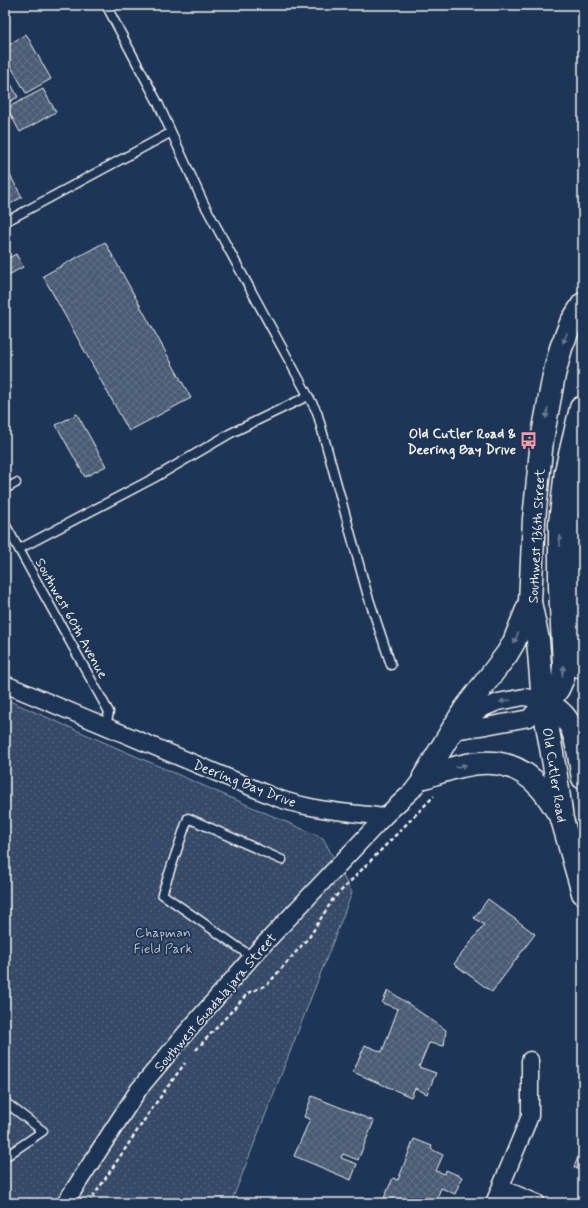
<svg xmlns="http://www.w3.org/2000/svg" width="588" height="1208" font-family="Mynerve,sans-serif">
<defs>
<pattern id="park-dots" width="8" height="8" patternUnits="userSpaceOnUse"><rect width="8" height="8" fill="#354a67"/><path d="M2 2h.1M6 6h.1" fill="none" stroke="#53657d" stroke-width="1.8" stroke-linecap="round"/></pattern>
<pattern id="building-cross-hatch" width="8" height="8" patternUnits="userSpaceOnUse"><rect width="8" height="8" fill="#485b74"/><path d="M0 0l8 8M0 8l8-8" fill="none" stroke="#637388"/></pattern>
</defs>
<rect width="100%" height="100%" fill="#1d3557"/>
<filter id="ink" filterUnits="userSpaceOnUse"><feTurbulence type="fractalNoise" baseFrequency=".025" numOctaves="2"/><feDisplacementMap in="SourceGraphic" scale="8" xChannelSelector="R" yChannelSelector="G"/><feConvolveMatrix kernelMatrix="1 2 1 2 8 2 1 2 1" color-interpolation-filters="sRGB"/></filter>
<g filter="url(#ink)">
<path fill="url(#park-dots)" stroke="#949ea8" d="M5,699L323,838L352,893L231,1203H5Z"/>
<g fill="url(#building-cross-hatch)" stroke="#f4f1e8">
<path d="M26,34L51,79L26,93L5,56V47Z"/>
<path d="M5,73L18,97L5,104Z"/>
<path d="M43,89L56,112L20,132L7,108Z"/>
<path d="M5,166L22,197L5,207Z"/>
<path d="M105,242L191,398L129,431L43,276Z"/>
<path d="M16,254L23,267L5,277V260Z"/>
<path d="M77,414L106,466L85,477L56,425Z"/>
<path d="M488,899L535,934L492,992L454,964L484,925L474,918Z"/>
<path d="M388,990L446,1030L444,1046L429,1043L419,1067L436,1073L427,1094L415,1088L411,1097L353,1072L365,1045L382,1052L398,1009L382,1003Z"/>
<path d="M312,1096L374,1121L358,1160L343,1154L341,1158L357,1164L351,1180L294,1156L310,1119L304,1117Z"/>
<path d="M414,1139L432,1146L431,1149L443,1155L436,1171L445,1174L446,1170L462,1177L455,1194L441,1188L435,1203H397L384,1198L393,1178L398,1180Z"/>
<path d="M583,1146V1171L574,1167Z"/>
</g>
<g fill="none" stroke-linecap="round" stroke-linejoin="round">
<defs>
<g id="lane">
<path d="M106,5L158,103L203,202L317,412L367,593L391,665"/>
<path d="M5,222L170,133"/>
<path d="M5,489L16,483"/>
<path d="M5,524L109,712L106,726"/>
<path d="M19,549L154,478L231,433L308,396"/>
<path d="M252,957L162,894L188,818L282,860"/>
<path d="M5,1102L43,1131L5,1157"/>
</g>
<g id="street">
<path d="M5,684L272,796C307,810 346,812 384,817L412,791L429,769"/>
<path d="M459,730L486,726L529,718L543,702L530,698L524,697L498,702L479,710L460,729"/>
<path d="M501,1188L537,1203"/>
<path d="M65,1203L139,1089L184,1035L252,957L384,817"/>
<path d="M494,1203L530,1116V1060"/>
</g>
<g id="secondary">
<path d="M583,304L571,323L561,348L554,375L542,440L534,519L530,602L538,640L543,702L556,776L562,819L583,893"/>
<path d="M580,463L578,521V581L583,668"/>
<path d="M543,702L552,697L558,689L563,678L564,665L560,587V523L566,471L581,408"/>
<path d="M543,702C577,714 577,747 583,778"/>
<path d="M424,777L465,709L507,654L514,642L530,602"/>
<path d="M424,777C466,764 504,749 539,786C547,794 553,805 559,814"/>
</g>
</defs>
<use href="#lane" stroke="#f4f1e8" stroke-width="11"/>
<use href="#street" stroke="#f4f1e8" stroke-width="19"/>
<use href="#secondary" stroke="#f4f1e8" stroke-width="25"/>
<g stroke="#f4f1e8" stroke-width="2.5" stroke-dasharray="4 3" stroke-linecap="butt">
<path d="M196,1050L248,993L267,985L310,936L333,899L434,796"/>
<path d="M89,1203L153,1107L185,1063"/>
</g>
<use href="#lane" stroke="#1d3557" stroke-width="8"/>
<use href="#street" stroke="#1d3557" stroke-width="16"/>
<use href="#secondary" stroke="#1d3557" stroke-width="22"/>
</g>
<defs><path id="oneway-solid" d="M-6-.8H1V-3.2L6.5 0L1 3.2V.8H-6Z"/></defs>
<g fill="#68778a">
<use href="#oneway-solid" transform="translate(565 338) rotate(112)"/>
<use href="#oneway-solid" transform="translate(547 413) rotate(100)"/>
<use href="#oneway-solid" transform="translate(560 541) rotate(-89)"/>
<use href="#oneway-solid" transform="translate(516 638) rotate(114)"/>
<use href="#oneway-solid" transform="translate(563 671) rotate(-82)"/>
<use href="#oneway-solid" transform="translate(505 701) rotate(170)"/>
<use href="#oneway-solid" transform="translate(461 766) rotate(-13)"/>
</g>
</g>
<defs>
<symbol id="bus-bare" viewBox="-9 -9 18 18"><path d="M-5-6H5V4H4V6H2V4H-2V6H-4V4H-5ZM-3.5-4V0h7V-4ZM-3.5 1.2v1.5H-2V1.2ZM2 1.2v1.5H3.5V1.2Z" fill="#ff9aa2" stroke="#1d3557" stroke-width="2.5" paint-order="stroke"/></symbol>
</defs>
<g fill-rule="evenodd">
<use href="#bus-bare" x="516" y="428" width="25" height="25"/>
</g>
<g text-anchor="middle" stroke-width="3.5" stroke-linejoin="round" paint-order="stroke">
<g font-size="14" font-weight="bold" fill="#f4f1e8" stroke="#1d3557" text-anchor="end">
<text x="516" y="438">Old Cutler Road &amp;<tspan x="516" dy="16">Deering Bay Drive</tspan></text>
</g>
<g font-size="14" fill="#f4f1e8" stroke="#1d3557">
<text transform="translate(536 536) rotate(-87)" y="5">Southwest 136th Street</text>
<text transform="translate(72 618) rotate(61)" y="5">Southwest 60th Avenue</text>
<text transform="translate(555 775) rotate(81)" y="5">Old Cutler Road</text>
<text transform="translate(245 783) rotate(21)" y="5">Deering Bay Drive</text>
<text transform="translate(215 1002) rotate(-49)" y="5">Southwest Guadalajara Street</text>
</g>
<g font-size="14" fill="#bbbfc1" stroke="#1d3557">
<text x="163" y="937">Chapman<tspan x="163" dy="16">Field Park</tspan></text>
</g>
</g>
<rect width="588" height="1208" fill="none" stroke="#1d3557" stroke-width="20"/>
<rect x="10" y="10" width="568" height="1188" fill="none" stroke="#f4f1e8" stroke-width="1.5" filter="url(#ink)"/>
</svg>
